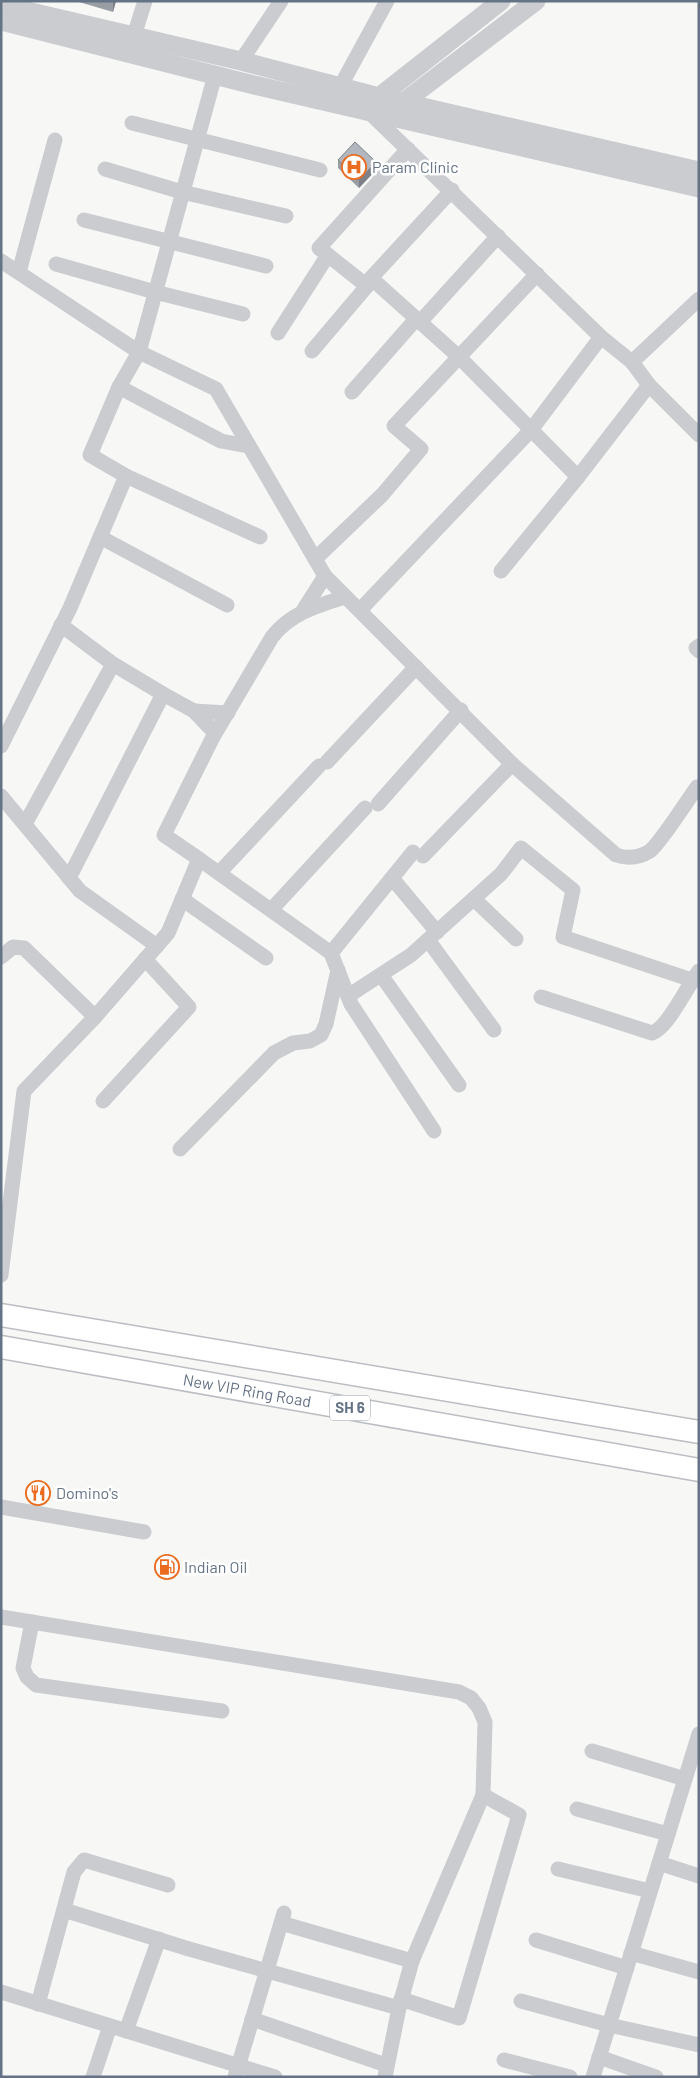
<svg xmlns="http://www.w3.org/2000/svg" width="700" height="2078" font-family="Barlow,sans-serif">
<rect width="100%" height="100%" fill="#f7f8f5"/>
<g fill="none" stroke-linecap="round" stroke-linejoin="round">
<defs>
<g id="primary">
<path d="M1,1315L699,1432"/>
<path id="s1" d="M1,1347L699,1470"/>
</g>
</defs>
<use href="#primary" stroke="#babdc2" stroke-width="25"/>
<g stroke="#caccd0" stroke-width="15">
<path d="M131,45L145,1"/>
<path d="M241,61L281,1"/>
<path d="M215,75L139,352L216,389L325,576L304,609"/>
<path d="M340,87L387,1"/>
<path d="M368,111L601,337L632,362L649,385L699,435"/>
<path d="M132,123L320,170"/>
<path d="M105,169L182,192L286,216"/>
<path d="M452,190L371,278L459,357L578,477"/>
<path d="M84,220L266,266"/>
<path d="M1,261L139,352L119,387L90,455L126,476L70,608L1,746"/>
<path d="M56,264L155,292L243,314"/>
<path d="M19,272L55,140"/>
<path d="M371,278L367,286L319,248L408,149"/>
<path d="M420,322L498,236"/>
<path d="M278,333L328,255"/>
<path d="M312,351L367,286"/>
<path d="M632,362L699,299"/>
<path d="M119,387L221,441L248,446"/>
<path d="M352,392L416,319"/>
<path d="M126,476L260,537"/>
<path d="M100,537L227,605"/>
<path d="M315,559L382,495L421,449L394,426L537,274"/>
<path d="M501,571L578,477L649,385"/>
<path d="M325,576L512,764L616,855C628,859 639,858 650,851C661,842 687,801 697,787"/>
<path d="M360,610L531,430L601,337"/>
<path d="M699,646L696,648L699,651"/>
<path d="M163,694L194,711L215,733"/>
<path d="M194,711L228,713"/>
<path d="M327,762L416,667"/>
<path d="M1,796L80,891L157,946"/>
<path d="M378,804L461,710"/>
<path d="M25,824L113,664L61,625"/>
<path d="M423,856L512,764"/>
<path d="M199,859L331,953L351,1004L434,1131"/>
<path d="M219,873L319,766"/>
<path d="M69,878L163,694L113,664"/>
<path d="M392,878L437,932"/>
<path d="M182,899L266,958"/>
<path d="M474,899L516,939"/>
<path d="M271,910L365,808"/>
<path d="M428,940L494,1030"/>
<path d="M331,953L413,852"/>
<path d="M1,957L13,947L24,948L95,1017"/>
<path d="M381,975L459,1085"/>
<path d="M348,996L411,955L501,874L521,848L573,890L563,937L692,980"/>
<path d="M541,997L652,1033C668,1028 687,986 699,971"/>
<path d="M103,1101L189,1007L145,959"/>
<path d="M180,1149L274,1053L293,1043L310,1041L321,1035L326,1024L338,970"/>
<path d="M1,1275L24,1091L95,1017L168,933L199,859L164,835L213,737L272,637C291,613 316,606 345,597"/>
<path d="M1,1507L144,1532"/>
<path d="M1,1617L459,1692L471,1698L479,1708L485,1722L483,1795L412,1961L399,2008L385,2077"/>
<path d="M32,1622L23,1668L27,1677L36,1685L222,1711"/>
<path d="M592,1751L685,1779"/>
<path d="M577,1809L668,1834"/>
<path d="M659,1863L699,1876"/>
<path d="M558,1869L650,1891"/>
<path d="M64,1910L189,1949L399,2008"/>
<path d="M281,1923L412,1961"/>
<path d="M536,1940L627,1968"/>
<path d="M631,1953L699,1972"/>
<path d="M1,1992L275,2077"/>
<path d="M401,1999L459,2018L519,1815L483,1795"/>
<path d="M521,2001L609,2025L699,2045"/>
<path d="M38,2004L74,1872L84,1860L168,1885"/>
<path d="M252,2019L386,2065"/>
<path d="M126,2031L159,1939"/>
<path d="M599,2057L656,2077"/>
<path d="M504,2060L570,2077"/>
<path d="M93,2077L110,2026"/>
<path d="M235,2077L284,1913"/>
<path d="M593,2077L699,1734"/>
</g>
<g stroke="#caccd0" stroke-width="19">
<path d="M1,5L241,61L379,97L699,171"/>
<path d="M1,21L254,85L699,188"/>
<path d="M373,104L379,97L501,1"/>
<path d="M396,108L536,1"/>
</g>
<use href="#primary" stroke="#fff" stroke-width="22"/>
</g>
<g fill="#999da4">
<path d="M79,1H116L113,12L79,2Z"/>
<path d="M338,160L376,170L359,188L338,168Z"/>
</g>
<g fill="#7d8086">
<path d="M113,1H116L113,12Z"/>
<path d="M376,162V170L359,188V180Z"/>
</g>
<path fill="#b2b7bf" stroke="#7d8086" d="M355,142L376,162L359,180L338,160Z"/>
<defs>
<symbol id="hospital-ring" viewBox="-11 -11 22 22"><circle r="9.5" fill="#fff" stroke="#eb6c21" stroke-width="1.5"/><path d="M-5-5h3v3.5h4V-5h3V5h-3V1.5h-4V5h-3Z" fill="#eb6c21"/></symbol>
<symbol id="restaurant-ring" viewBox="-11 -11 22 22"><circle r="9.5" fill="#fff" stroke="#eb6c21" stroke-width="1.5"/><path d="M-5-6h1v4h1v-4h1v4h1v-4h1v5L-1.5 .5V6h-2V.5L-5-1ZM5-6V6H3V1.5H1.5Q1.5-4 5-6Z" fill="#eb6c21"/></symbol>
<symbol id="fuel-ring" viewBox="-11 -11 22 22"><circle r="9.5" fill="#fff" stroke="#eb6c21" stroke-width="1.5"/><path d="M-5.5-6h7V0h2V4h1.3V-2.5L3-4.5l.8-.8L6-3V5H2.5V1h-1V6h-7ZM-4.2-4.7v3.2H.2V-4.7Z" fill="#eb6c21"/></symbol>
</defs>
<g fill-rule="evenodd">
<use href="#hospital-ring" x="340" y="153" width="28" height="28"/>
<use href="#restaurant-ring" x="24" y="1479" width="28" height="28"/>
<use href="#fuel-ring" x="153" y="1553" width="28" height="28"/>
</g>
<g text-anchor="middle" stroke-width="5" stroke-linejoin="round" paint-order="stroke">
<rect fill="#fff" stroke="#939dab" stroke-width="1" x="330" y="1395.5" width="40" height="25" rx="4"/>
<g font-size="15" font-weight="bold" fill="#657387">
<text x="350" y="1413">SH 6</text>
</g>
<g font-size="16" fill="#657387" stroke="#fff" text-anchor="start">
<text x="372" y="173">Param Clinic</text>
<text x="56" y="1499">Domino's</text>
<text x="184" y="1573">Indian Oil</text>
</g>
<g font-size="16" fill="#657387" stroke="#fff">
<text dy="6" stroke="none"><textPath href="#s1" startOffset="250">New VIP Ring Road</textPath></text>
</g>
</g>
<rect width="700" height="2078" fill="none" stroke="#657387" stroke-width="5"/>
</svg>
